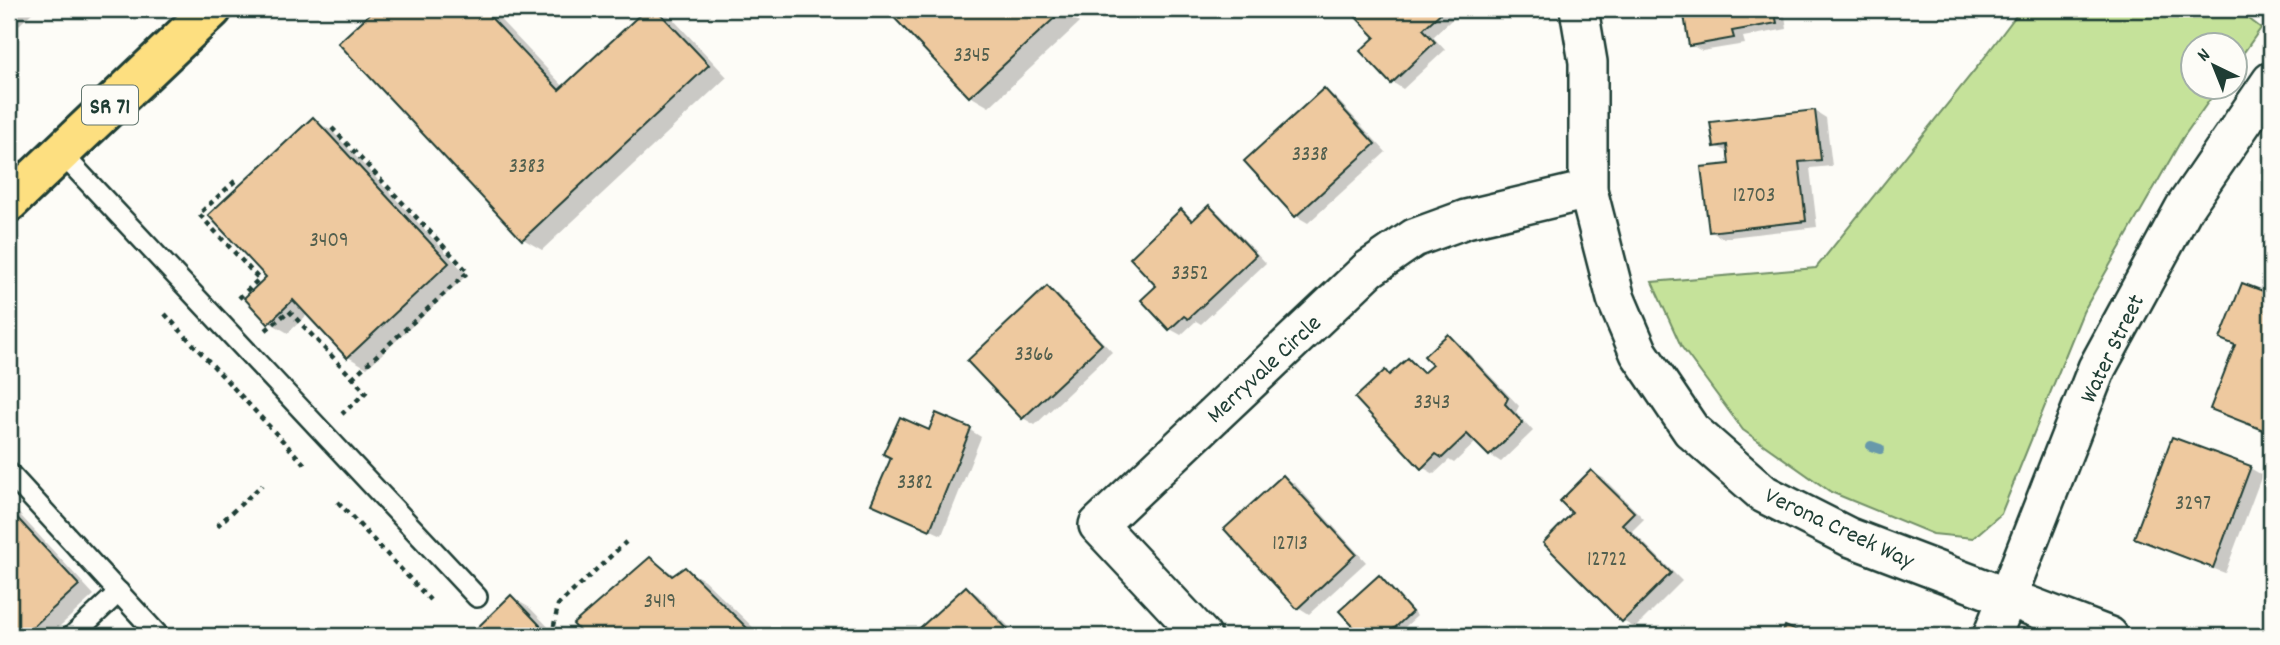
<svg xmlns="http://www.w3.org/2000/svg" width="2280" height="645" font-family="Dekko,sans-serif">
<rect width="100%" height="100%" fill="#fdfcf7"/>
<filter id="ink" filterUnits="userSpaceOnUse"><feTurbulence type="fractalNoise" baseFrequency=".0143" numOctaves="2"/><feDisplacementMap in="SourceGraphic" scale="14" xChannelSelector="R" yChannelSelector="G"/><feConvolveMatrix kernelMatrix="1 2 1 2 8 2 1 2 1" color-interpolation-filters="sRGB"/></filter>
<g filter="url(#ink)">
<path fill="#c5e29a" stroke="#729067" stroke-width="2" d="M2021,9H2236L2261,28L2235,65L2234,46H2192V88H2218L2182,139L2083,312L2001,514L1973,538L1933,534L1831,492L1743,430L1681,346L1652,282L1816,268L1978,66Z"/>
<g fill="#0003">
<path d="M9,9H36L19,25L15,22L9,28Z"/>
<path d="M378,9H490L564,87L648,9H657L671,17L727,77L542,250L523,239L341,43Z"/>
<path d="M888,9H1065L1079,23L989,107L970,96Z"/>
<path d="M1351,9H1463L1433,37L1445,50L1403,89L1392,82L1377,37Z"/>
<path d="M1685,9H1784L1787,29L1743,37L1745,44L1702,51L1691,45Z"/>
<path d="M1324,90L1335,97L1386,152L1308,223L1296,216L1247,161Z"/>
<path d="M1815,111L1826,118L1832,166L1810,168L1817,227L1722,238L1710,231L1731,165L1729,152L1715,146Z"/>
<path d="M313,120L332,131L467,275L367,368L348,357L308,314L288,333L269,322V277Z"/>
<path d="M1209,207L1220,214L1266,263L1201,324L1196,321L1181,335L1170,329L1181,211L1195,220Z"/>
<path d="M2243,285L2271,296V433L2224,415L2212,408L2237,346L2222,338Z"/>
<path d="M1047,288L1058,295L1112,352L1035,425L1023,418L970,361Z"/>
<path d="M1448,336L1459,343L1519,406L1516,412L1533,431L1501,462L1490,455L1477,441L1454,463L1449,460L1434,474L1422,467L1385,373L1391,376L1409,360L1426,373L1435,365Z"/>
<path d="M970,430L981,437L942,535L885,509L929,432Z"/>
<path d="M2173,440L2250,468L2262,475L2225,573L2148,544L2137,537Z"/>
<path d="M1591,472L1603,478L1644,519L1632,531L1682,581L1635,628L1623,621L1545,543L1575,513Z"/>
<path d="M1284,477L1295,484L1366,562L1309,614L1298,607Z"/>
<path d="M9,503L94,595L49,636H9Z"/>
<path d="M651,559L676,576L685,569L704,580L762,636H587L576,624Z"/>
<path d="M1379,577L1385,581L1417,616L1395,636H1364L1341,612Z"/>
<path d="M967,588L978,595L1018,636H914Z"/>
<path d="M511,597L530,608L557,636H481L477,631Z"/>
</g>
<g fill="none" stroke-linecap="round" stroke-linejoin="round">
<path stroke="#6799aa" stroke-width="10" d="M1871,446L1880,449"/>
</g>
<g fill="#eec99f" stroke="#1f3d34" stroke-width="2">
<path d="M375,9H483L559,90L646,9H656L709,65L522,240L338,43Z"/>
<path d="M886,9H1058L1061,12L969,97Z"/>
<path d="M1348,9H1445L1423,29L1435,42L1391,84L1360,51L1375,37Z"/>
<path d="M1683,9H1774L1777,23L1732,31L1734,38L1689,46Z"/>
<path d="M1324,88L1375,144L1295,217L1244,161Z"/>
<path d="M1815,110L1821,160L1799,162L1806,221L1709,232L1701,167L1729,164L1727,145L1714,147L1710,122Z"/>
<path d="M313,117L449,263L347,358L293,300L268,324L244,298L266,277L208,215Z"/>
<path d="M1209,205L1256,255L1188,319L1184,316L1169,330L1141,300L1156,286L1130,258L1181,209L1192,221Z"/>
<path d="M2242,283L2271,294V433L2210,409L2235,345L2220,339Z"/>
<path d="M1047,286L1102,344L1022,419L967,361Z"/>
<path d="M1448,334L1508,398L1505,404L1523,423L1489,456L1467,434L1442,458L1436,454L1421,469L1355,398L1385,370L1389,375L1408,358L1423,373L1432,365L1424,356Z"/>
<path d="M936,413L971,428L930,530L871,504L891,458L883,454L900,417L929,430Z"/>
<path d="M2172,437L2251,466L2213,568L2134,538Z"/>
<path d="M1591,470L1634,512L1622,524L1671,573L1622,622L1543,543L1572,513L1560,501Z"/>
<path d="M1283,475L1356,554L1297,609L1224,529Z"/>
<path d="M9,509L79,585L23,636H9Z"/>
<path d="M650,557L672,576L685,567L747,628L739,636H584L573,624Z"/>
<path d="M1379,575L1412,612L1386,636H1362L1339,611Z"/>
<path d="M966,586L1014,636H911Z"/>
<path d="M511,595L533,618L550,636H479L474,631Z"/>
<path d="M1785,626L1809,636H1781Z"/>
</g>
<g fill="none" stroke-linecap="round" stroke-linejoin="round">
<defs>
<g id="lane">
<path d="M61,153L477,597"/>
<path d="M9,473L159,636"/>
<path d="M72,636L119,592"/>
</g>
<g id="street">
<path d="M1579,9L1588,62V190L1616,299L1639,353L1691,430L1764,494L1849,537L2109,636"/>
<path d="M1202,636L1098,525L1369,269L1414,238L1466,219L1588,190"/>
<path d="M1992,636L2097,368L2184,208L2271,81"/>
</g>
<path id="primary" d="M9,202L212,9"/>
</defs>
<use href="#lane" stroke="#1f3d34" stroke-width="24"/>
<use href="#street" stroke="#1f3d34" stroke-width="42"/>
<use href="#primary" stroke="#1f3d34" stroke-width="44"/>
<g stroke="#1f3d34" stroke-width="4.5" stroke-dasharray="5 5" stroke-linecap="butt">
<path d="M512,9L522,19"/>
<path d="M332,128L468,272L352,378"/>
<path d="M235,181L199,214L259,279L237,300"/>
<path d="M165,314L307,467"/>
<path d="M266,330L289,311L366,392L342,414"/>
<path d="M338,502L430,600"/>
<path d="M217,526L262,485"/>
<path d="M389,636L392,634"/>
<path d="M552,636L558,605L626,542"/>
</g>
<use href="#lane" stroke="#fdfcf7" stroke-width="19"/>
<use href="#street" stroke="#fdfcf7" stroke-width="37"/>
<use href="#primary" stroke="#fddf80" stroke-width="38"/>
</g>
</g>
<g text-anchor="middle" stroke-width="6" stroke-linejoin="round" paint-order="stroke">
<g font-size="21" fill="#53604f">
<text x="972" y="61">3345</text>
<text x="1310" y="160">3338</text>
<text x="527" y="172">3383</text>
<text x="1754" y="201">12703</text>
<text x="329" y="246">3409</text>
<text x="1190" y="279">3352</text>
<text x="1034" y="360">3366</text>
<text x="1432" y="408">3343</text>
<text x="915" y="488">3382</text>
<text x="2193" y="509">3297</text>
<text x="1290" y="549">12713</text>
<text x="1607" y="565">12722</text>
<text x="660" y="607">3419</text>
</g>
<rect fill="#fdfcf7" stroke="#62766e" stroke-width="2" x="82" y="85.5" width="56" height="39" rx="5"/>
<g font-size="23" font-weight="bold" fill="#1f3d34">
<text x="110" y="113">SR 71</text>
</g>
<g font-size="24" fill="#1f3d34" stroke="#fdfcf7">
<text transform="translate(2111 348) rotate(-64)" y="8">Water Street</text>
<text transform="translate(1263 368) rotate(-43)" y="8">Merryvale Circle</text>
<text transform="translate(1840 527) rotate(25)" y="8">Verona Creek Way</text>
</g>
</g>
<rect width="2280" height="645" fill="none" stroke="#fdfcf7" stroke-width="35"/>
<rect x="18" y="18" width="2245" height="610" fill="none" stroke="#1f3d34" stroke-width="2.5" filter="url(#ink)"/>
<g transform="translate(2214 66) rotate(317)"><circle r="33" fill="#fdfcf7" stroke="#a4b0a9" stroke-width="2"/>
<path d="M0-5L12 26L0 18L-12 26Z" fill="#1f3d34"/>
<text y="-10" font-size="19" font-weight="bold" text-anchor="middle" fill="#1f3d34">N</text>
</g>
</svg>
